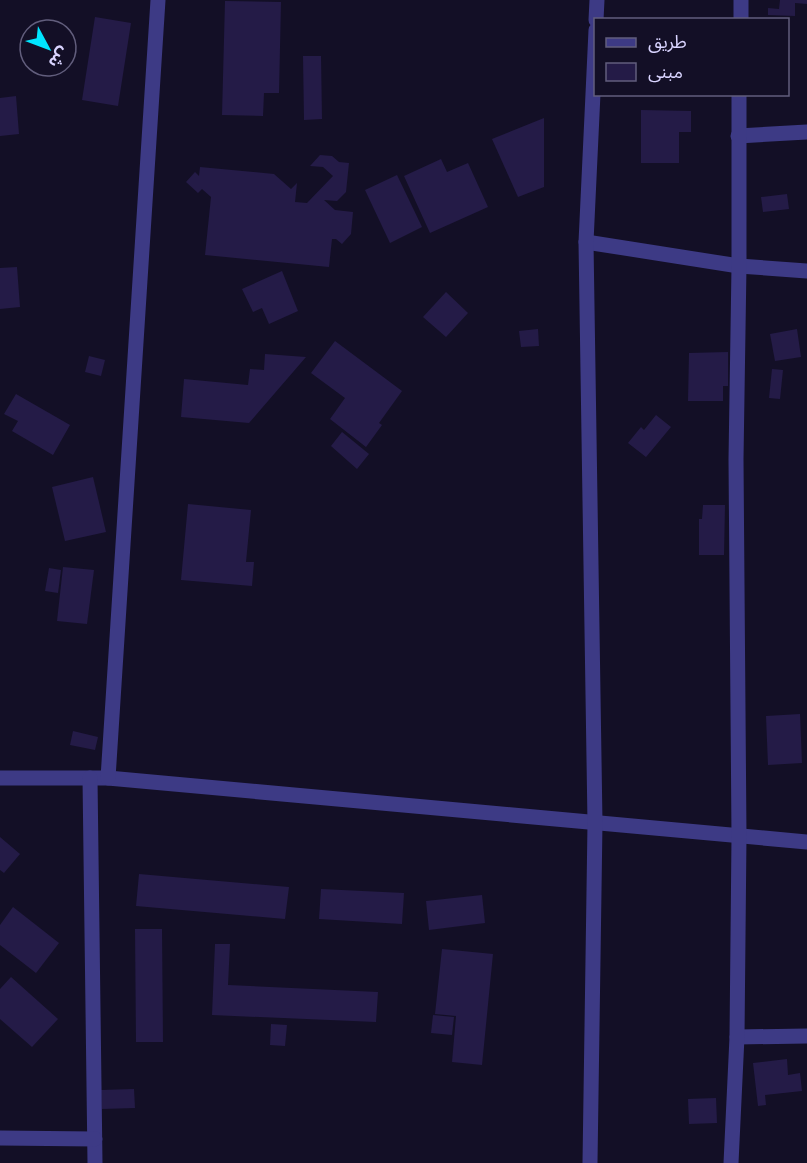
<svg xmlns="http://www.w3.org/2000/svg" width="807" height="1163" font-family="'Space Grotesk','Noto Sans Arabic',sans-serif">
<rect width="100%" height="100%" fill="#130f26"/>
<g fill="#241b47">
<path d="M780,0H807V4L795,3V16L768,15V8L779,9Z"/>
<path d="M225,1L281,2L279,93H264L263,116L222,115Z"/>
<path d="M95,17L131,23L118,106L82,100Z"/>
<path d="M303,56H321L322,119L304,120Z"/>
<path d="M16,96L19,134L0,136V98Z"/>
<path d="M641,110L691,111V132H679V163H641Z"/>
<path d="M544,118V187L518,197L492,139Z"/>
<path d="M320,155L332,156L339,162L349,163L346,192L337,201L324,200L335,210L353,212L351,234L342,244L336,239H332L329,267L205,255L211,197L202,189L198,193L186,182L195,172L199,176L200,167L274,174L291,189L297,183L295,202L307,203L333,176L323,167L310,166Z"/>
<path d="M441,159L447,172L468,163L488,207L430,233L404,176Z"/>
<path d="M397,175L422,227L390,243L365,190Z"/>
<path d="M787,194L789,209L763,212L761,197Z"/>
<path d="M17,267L20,307L0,309V268Z"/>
<path d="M282,271L298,311L269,324L262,308L253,312L242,289Z"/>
<path d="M446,292L468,313L446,337L423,317Z"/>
<path d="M538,329L539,346L521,347L519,331Z"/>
<path d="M797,329L801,357L775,361L770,334Z"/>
<path d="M335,341L402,391L379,423L382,425L366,447L330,419L345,398L311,373Z"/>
<path d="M728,352V386H723V401H688L689,353Z"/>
<path d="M265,354L306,357L249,423L181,417L184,379L248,385L250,369L264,370Z"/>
<path d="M89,356L105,360L101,376L85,372Z"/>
<path d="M772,369L783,370L780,399L769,398Z"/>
<path d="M16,394L70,425L53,455L12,431L18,421L4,414Z"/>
<path d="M656,415L671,427L646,457L628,443L641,427L644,430Z"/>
<path d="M342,432L369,454L357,469L331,446Z"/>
<path d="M93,477L106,532L65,541L52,487Z"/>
<path d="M188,504L251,510L246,562H254L252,586L181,580Z"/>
<path d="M703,505H725L724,555H699V519H702Z"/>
<path d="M63,567L94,570L87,624L57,621Z"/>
<path d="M49,568L61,570L58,593L45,591Z"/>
<path d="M800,714L802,763L768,765L766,716Z"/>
<path d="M73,731L98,737L95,750L70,745Z"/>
<path d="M0,837L20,854L4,873L0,870Z"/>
<path d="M139,874L289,887L285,919L136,906Z"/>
<path d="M321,889L404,893L402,924L319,919Z"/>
<path d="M482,895L485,923L429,930L426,901Z"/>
<path d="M13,907L59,943L36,973L0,945V925Z"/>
<path d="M135,929H162L163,1042H136Z"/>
<path d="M215,944H230L228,985L378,992L376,1022L212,1015Z"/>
<path d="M442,949L493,954L482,1065L452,1062L456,1016L435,1014Z"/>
<path d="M11,977L58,1019L32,1047L0,1019V989Z"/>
<path d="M433,1015L454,1017L452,1035L431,1033Z"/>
<path d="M271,1024L287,1025L285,1046L270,1045Z"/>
<path d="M787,1059L788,1075L800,1073L802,1091L765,1095L766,1105L758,1106L753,1063Z"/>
<path d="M134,1089L135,1108L102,1109L101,1090Z"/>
<path d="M716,1098L717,1123L689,1124L688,1099Z"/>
</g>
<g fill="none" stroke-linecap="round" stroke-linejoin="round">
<g stroke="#3d3a85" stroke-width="15">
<path d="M596,20L597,0"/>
<path d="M741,20V0"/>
<path d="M738,136L807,132"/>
<path d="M586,242L739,266L807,271"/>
<path d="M0,778H108L807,842"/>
<path d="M90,778L95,1163"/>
<path d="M108,778L158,0"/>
<path d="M737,1037L807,1036"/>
<path d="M0,1138L95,1139"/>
<path d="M590,1163L595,823L586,242L596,30"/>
<path d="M731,1163L737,1037L739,836L736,459L739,266V94"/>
</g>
</g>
<rect x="594" y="18" width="195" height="78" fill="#130f26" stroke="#625e7d" stroke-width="1.5"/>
<rect x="606" y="38" width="30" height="9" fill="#3d3a85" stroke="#625e7d" stroke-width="1.5"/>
<text x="648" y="48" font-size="18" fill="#d9d4ff">طريق</text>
<rect x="606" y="63" width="30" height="18" fill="#241b47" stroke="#625e7d" stroke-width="1.5"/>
<text x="648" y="78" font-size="18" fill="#d9d4ff">مبنى</text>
<g transform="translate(48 48) rotate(131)"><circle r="28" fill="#130f26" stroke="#625e7d" stroke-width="1.5"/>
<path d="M0-4.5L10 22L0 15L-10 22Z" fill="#00e5ff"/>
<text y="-9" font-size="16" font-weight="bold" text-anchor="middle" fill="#d9d4ff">ش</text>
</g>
</svg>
